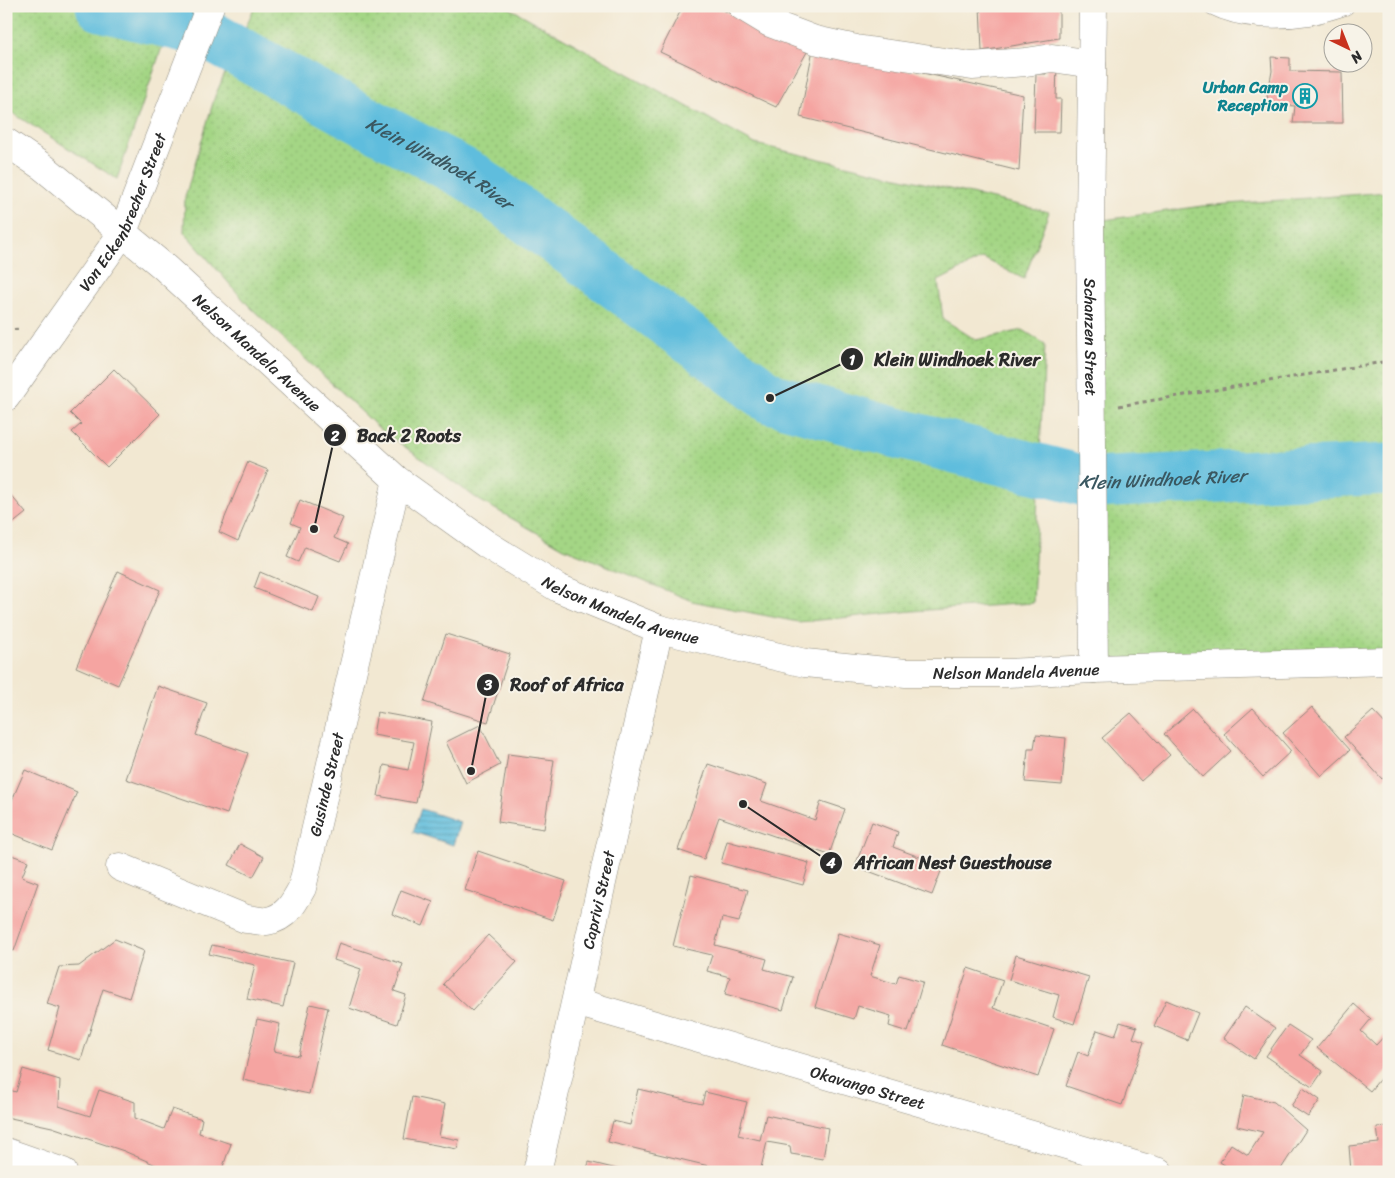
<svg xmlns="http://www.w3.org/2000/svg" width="1395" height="1178" font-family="Sriracha,sans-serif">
<defs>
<pattern id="grass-dots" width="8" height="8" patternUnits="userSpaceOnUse" patternTransform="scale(1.25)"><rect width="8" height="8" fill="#a4d685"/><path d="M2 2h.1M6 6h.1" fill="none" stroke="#8db873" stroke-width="1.8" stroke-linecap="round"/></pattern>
<pattern id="water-rules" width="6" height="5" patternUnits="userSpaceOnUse" patternTransform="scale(1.25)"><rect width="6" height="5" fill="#5ebddd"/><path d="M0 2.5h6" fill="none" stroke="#4e9ab3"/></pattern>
</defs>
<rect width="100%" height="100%" fill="#f7f3e8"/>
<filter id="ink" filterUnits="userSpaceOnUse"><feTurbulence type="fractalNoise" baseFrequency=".02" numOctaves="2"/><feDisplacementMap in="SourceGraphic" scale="10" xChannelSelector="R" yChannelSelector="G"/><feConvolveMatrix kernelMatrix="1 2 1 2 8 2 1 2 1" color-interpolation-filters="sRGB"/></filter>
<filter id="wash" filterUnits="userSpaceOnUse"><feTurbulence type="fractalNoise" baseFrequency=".0096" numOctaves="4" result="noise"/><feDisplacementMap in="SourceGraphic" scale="20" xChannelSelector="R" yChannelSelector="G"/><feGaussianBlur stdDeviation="1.12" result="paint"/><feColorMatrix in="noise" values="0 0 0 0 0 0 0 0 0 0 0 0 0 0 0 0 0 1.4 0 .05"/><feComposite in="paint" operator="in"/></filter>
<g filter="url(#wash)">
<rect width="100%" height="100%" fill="#f2e8d2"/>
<g fill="url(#grass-dots)" stroke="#688058">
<path d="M6,6H176L117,179L6,109Z"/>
<path d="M255,6H506L755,144L1049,212L1024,279L983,258L938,281L943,319L976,340L1023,330L1045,344L1033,603L912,611L798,622L692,601L564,548L479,500L380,429L249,306L184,232L185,197L215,96Z"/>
<path d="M1389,192V661L1094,669L1090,222L1202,206Z"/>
</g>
<path fill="url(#water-rules)" stroke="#447484" d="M421,809L460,822L453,845L413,832Z"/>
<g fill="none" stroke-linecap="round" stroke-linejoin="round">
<path stroke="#5ebddd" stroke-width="51" id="s1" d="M101,6L201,31L348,112L473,178L770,398L904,435L1093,483L1389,469"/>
</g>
<g id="blocks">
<g fill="#f5a4a1">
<path d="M683,6H715L807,52L776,107L660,52Z"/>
<path d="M980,6H1059V38L982,51Z"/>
<path d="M813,49L1023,95L1019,171L800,117Z"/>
<path d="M1271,57L1290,58V71L1342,72L1343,123H1293L1295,106L1266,104L1272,71Z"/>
<path d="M1046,64H1057L1056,99H1061L1060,132H1034L1036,74H1046Z"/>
<path d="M114,369L160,414L107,467L72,432L81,424L70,413Z"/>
<path d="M248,462L268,470L238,541L219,532Z"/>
<path d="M8,492L26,513L6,529V493Z"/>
<path d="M300,500L343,518L334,538L348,544L340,561L305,547L298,562L287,557L300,527L291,523Z"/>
<path d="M118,571L160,590L118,685L76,667Z"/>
<path d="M260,572L319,597L313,612L254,588Z"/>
<path d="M446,634L510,654L488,722L424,702Z"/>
<path d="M158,686L207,703L196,735L248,753L227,814L126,779Z"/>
<path d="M1312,707L1350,750L1321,776L1283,733Z"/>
<path d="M1253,708L1291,751L1263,777L1224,734Z"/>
<path d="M1193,709L1231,751L1203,777L1164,734Z"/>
<path d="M1373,711L1389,728V774L1382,779L1344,737Z"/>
<path d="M377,712L432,722L416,803L378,796L384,765L408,770L414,742L373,735Z"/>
<path d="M1131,713L1170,755L1141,781L1102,738Z"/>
<path d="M480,725L500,765L466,783L446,742Z"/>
<path d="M1036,735L1066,738L1062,785L1025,782L1028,749H1034Z"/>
<path d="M508,754L554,760L544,829L498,822Z"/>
<path d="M708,764L767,784L761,801L815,820L821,801L845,809L829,855L719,817L704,859L678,850Z"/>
<path d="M25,770L77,792L52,850L6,831V814Z"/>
<path d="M872,822L898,832L893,847L943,866L932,895L855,866Z"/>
<path d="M727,841L809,863L803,885L721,863Z"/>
<path d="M240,844L264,857L253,877L229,865Z"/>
<path d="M478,851L566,881L553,920L465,890Z"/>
<path d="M6,853L28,861L22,877L38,883L14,951L6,949Z"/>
<path d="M691,875L748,890L739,922L722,918L715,945L767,959L764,969L793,977L783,1010L725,994L730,977L707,971L712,955L673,946Z"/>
<path d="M401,890L433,902L423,926L392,914Z"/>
<path d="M838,933L880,945L870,976L896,984L899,975L923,982L908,1032L889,1026L891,1016L858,1006L854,1019L815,1007Z"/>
<path d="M488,935L517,962L472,1011L443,984Z"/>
<path d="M115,939L144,951L129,998L103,989L81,1060L48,1050L60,1008L47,1004L59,967L79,966Z"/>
<path d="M339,943L403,964L394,991L406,995L397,1024L349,1008L361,969L334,960Z"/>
<path d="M212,945L293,963L283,1007L247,999L255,965L209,954Z"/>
<path d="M1016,955L1089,977L1074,1024L1053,1017L1059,995L1009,980Z"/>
<path d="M968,968L1003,980L993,1008L1054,1029L1038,1077L942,1045Z"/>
<path d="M1166,1000L1198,1013L1187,1040L1154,1026Z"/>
<path d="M310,1004L328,1008L309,1094L243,1080L257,1019L280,1024L274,1051L299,1056Z"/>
<path d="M1354,1004L1371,1019L1361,1031L1376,1045L1387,1033L1389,1034V1068L1370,1091L1317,1048Z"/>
<path d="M1245,1007L1275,1028L1254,1059L1224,1038Z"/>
<path d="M1120,1022L1137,1027L1133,1038L1144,1042L1122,1105L1066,1086L1078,1052L1088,1056L1097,1030L1115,1036Z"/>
<path d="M1288,1025L1311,1040L1300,1055L1323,1071L1312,1087L1266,1056Z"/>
<path d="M23,1069L60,1080L59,1106L90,1116L99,1090L135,1102V1118L164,1129L172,1109L202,1119L199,1133L231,1144L221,1172H172L124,1151L52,1127L6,1117V1089L16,1092Z"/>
<path d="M1303,1088L1320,1100L1308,1117L1291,1106Z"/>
<path d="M638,1089L702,1104L705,1092L747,1102L738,1135L760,1140L766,1115L828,1128L823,1159L791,1154L790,1146L767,1142L760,1172H734L608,1142L613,1121L630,1125Z"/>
<path d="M1244,1095L1274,1102L1306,1130L1279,1172H1235L1220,1162L1231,1144L1248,1155L1263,1132L1237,1126Z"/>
<path d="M412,1097L445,1104L439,1136L459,1140L457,1149L404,1139Z"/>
<path d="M1389,1126V1172H1351L1349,1146L1379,1143L1377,1127Z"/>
<path d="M589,1162L625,1171V1172H586Z"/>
</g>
</g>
</g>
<g filter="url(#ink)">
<use href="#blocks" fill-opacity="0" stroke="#8e8a7e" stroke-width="1"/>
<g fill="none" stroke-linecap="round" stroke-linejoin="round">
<defs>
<path id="service" d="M1213,6C1241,20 1277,21 1308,16C1320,14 1333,10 1345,6"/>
<g id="minor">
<path d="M742,6L770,23L815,40L856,49L972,66L1026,62L1052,58L1092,64"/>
<path id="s2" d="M1093,6L1090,222L1094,669"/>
<path id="s3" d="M6,397L123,232L210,6"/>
<path id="s4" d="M120,867L246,919C252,919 261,922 267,921C286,918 294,903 302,888L397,480"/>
<path id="s5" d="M576,1002L1159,1172"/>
<path d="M6,1152L63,1172"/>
<path id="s6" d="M537,1172L659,629"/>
</g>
<g id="secondary">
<path id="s7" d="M6,142L43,167L163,266L397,480L486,544L558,588L659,629L805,663L906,673H1007L1094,669L1389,661"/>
</g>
</defs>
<use href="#service" stroke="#8e8a7e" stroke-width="19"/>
<use href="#minor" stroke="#8e8a7e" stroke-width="29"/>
<use href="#secondary" stroke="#8e8a7e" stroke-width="29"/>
<g stroke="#8e8a7e" stroke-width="3" stroke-dasharray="4 4" stroke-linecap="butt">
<path d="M6,330L21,329"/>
<path d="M1119,406L1389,361"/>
</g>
<use href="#service" stroke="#fff" stroke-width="18"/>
<use href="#minor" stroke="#fff" stroke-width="28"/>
<use href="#secondary" stroke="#fff" stroke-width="28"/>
</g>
</g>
<defs>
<symbol id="building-ring" viewBox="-11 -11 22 22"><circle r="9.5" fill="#f7f3e8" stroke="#0f9aa8" stroke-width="1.5"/><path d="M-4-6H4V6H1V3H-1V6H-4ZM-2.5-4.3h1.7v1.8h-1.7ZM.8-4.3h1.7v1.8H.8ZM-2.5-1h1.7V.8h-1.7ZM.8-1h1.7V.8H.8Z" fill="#0f9aa8"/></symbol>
</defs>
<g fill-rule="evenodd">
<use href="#building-ring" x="1291" y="82" width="28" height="28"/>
</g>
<g text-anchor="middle" stroke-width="4" stroke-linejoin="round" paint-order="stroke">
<g font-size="16" font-weight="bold" fill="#0d838f" stroke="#f7f3e8" text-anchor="end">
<text x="1288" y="93">Urban Camp<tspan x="1288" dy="18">Reception</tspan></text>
</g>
<g font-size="16" fill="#2b2b2b" stroke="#f7f3e8">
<text dy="6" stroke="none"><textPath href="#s3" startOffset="220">Von Eckenbrecher Street</textPath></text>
<text dy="6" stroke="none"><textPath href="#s2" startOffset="331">Schanzen Street</textPath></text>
<text dy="6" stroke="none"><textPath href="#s7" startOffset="328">Nelson Mandela Avenue</textPath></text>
<text dy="6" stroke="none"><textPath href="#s7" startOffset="778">Nelson Mandela Avenue</textPath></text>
<text dy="6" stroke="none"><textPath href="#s7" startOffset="1182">Nelson Mandela Avenue</textPath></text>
<text dy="6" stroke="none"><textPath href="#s4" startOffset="314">Gusinde Street</textPath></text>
<text dy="6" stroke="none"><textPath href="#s6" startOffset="279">Caprivi Street</textPath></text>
<text dy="6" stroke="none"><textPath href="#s5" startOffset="304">Okavango Street</textPath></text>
</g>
<g font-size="18" font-style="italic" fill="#3a5760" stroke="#f7f3e8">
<text dy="6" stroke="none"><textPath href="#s1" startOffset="376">Klein Windhoek River</textPath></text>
<text dy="6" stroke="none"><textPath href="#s1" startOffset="1186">Klein Windhoek River</textPath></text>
</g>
</g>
<path fill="none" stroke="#2b2b2b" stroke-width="2" d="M770 398L852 359M314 529L335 435M471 771L488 685M743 804L831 863"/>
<g fill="#2b2b2b" stroke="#f7f3e8" stroke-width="2">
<circle cx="770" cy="398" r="5"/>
<circle cx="314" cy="529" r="5"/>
<circle cx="471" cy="771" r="5"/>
<circle cx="743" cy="804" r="5"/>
<circle cx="852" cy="359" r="12"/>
<circle cx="335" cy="435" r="12"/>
<circle cx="488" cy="685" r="12"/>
<circle cx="831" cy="863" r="12"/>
</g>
<g font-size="15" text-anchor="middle" font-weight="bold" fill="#fff">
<text x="852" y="365">1</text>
<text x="335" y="441">2</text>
<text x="488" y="690">3</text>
<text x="831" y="868">4</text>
</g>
<g font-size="18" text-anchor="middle" font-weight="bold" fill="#2b2b2b" stroke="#f7f3e8" stroke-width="4" stroke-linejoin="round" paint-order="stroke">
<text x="957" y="366">Klein Windhoek River</text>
<text x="409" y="442">Back 2 Roots</text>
<text x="567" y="691">Roof of Africa</text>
<text x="953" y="869">African Nest Guesthouse</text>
</g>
<rect width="1395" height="1178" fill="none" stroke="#f7f3e8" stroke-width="25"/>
<g transform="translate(1348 48) rotate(137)"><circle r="24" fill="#f7f3e8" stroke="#a5a39c"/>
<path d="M0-4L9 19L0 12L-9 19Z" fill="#c8321e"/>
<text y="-8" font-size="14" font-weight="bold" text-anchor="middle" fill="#2b2b2b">N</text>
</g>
</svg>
